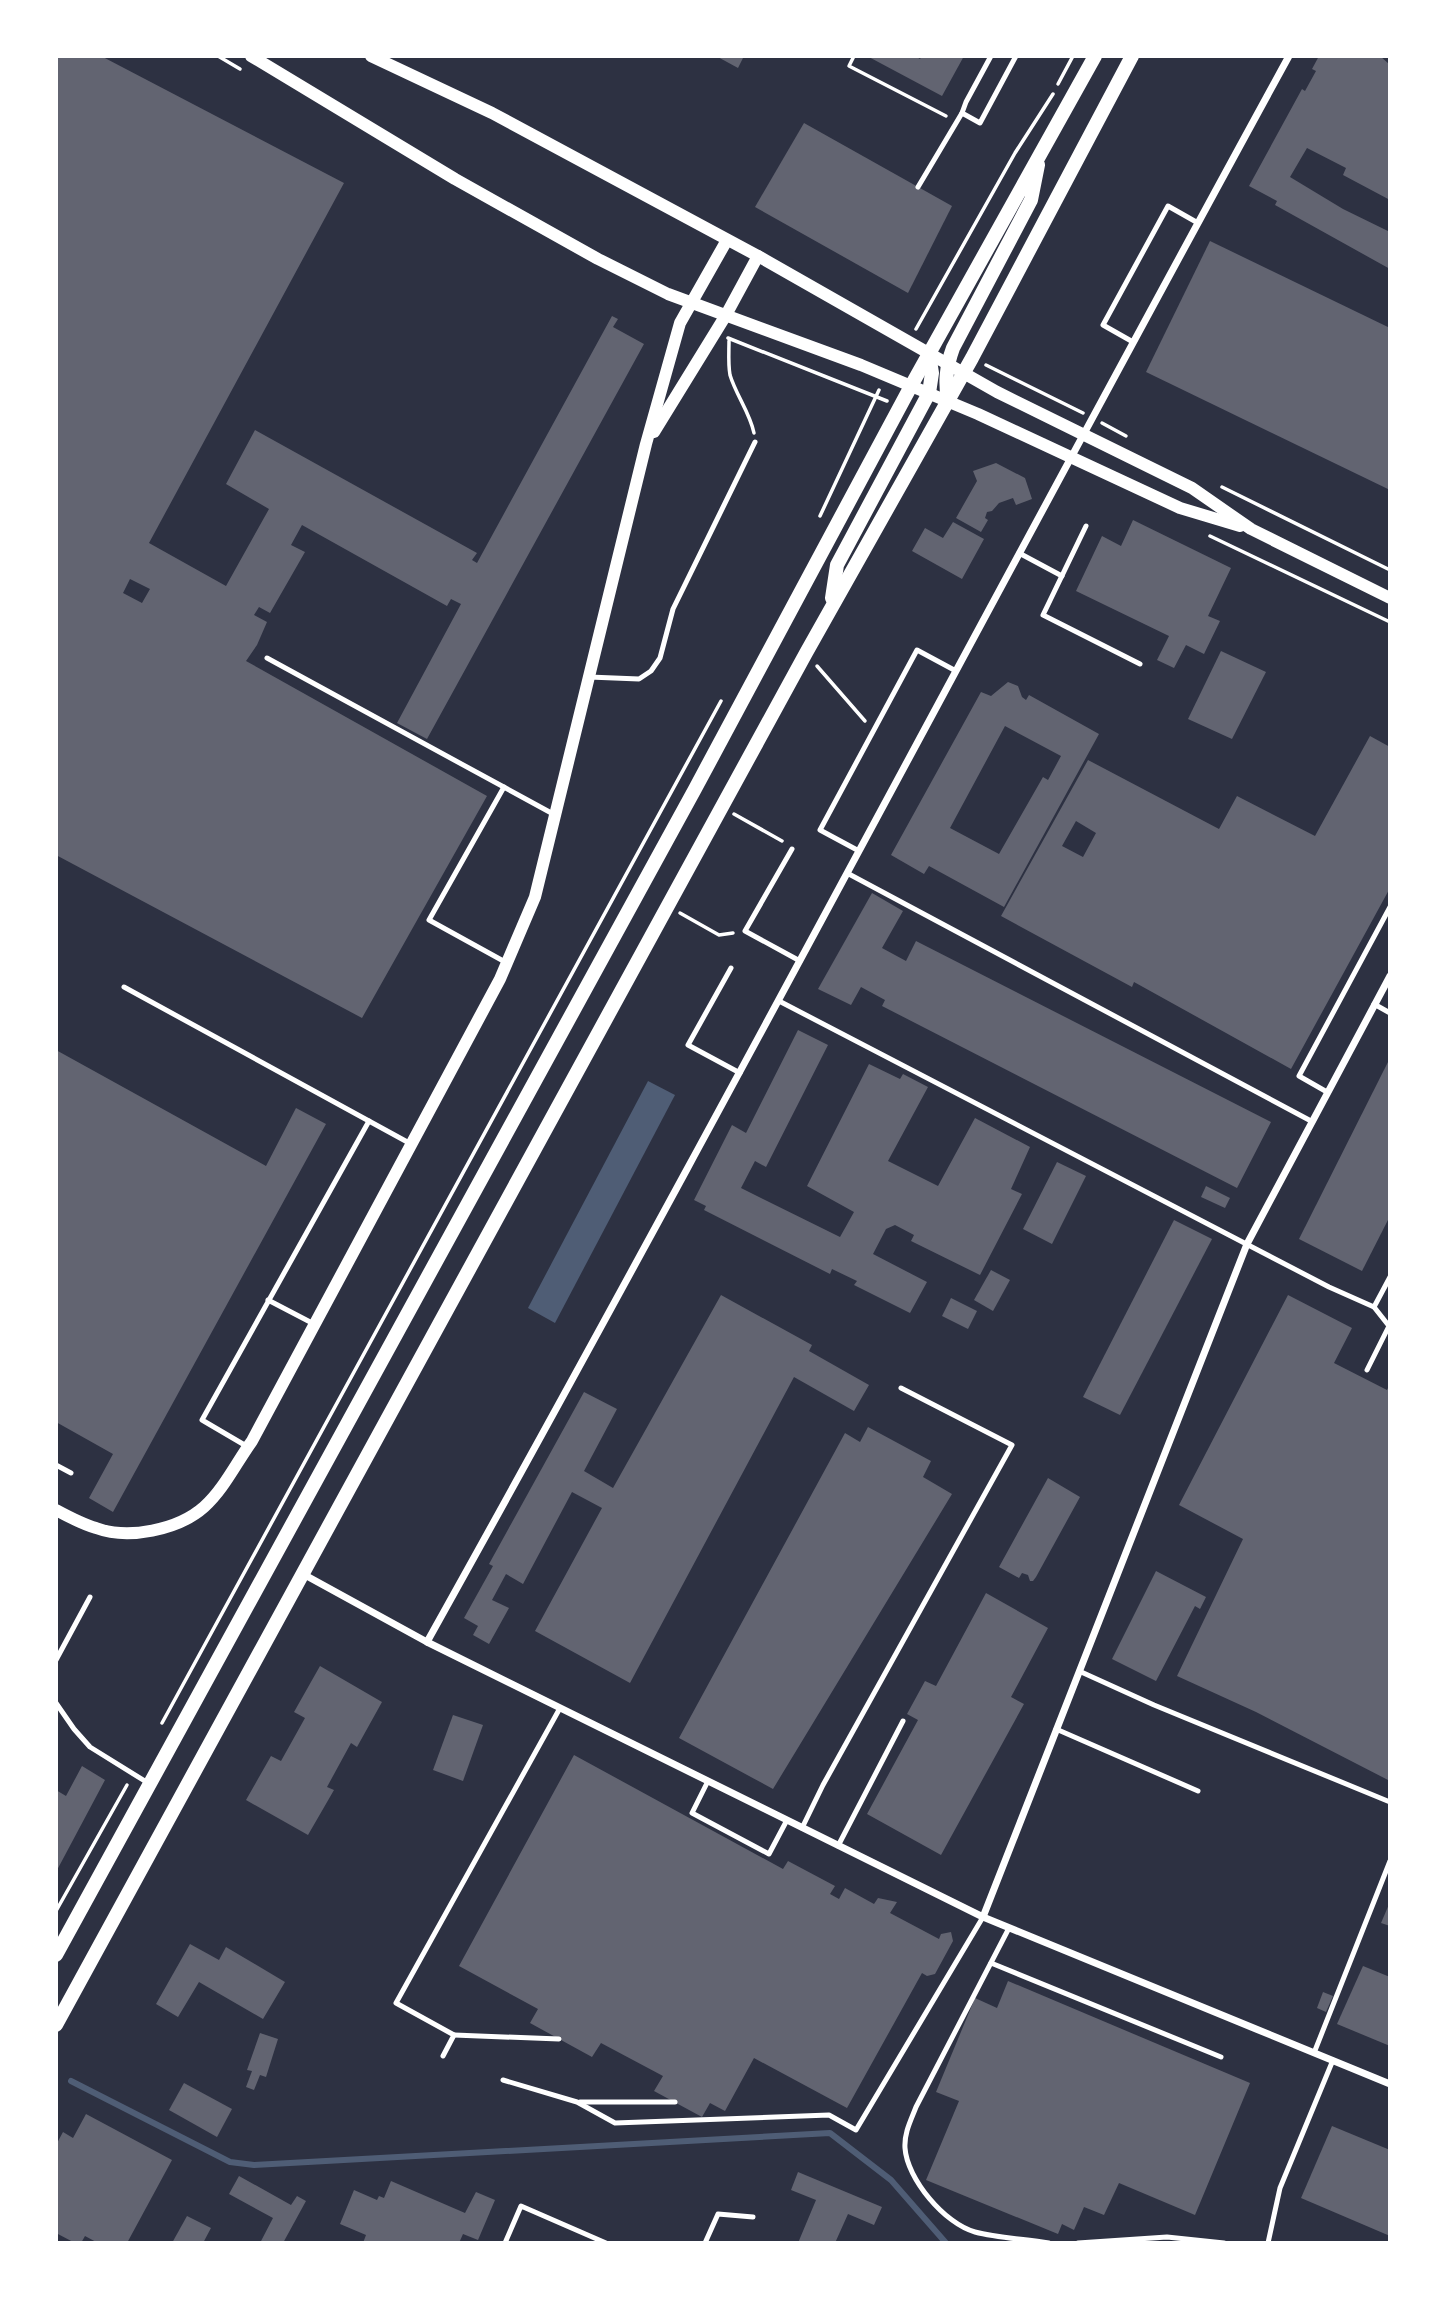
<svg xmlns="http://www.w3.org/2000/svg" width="1446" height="2299" font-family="'DM Sans',sans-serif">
<rect width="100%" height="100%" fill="#2d3142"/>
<path fill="#4f5d75" d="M648,1081L675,1095L555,1323L528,1308Z"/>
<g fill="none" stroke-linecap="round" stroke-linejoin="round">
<path stroke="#4f5d75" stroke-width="6" d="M71,2081L230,2162L254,2165L830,2133L891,2180L946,2243"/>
</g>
<g fill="#626471" fill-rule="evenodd">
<path d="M56,56H101L344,183L149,543L226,586L269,509L226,484L255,430L477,553L472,560L477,563L612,316L618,319L613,327L644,344L427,739L397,723L461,604L451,599L447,606L302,525L291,545L305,552L270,613L259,607L254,615L267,622L257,645L246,661L487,796L362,1018L56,855ZM130,579L150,589L142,603L123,593Z"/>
<path d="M716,56H744L738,68Z"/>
<path d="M867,56H915L920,59L922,56H964L942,96Z"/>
<path d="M1319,56H1380L1389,64L1390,200L1343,175L1346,168L1307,148L1290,177L1343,209L1390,232V269L1275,205L1277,201L1249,186L1302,89L1305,91L1316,71L1312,69Z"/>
<path d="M804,123L952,206L908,293L755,207Z"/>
<path d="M1210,241L1390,328V490L1146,372Z"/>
<path d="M996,463L1025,478L1032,499L1016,505L1013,498L999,503L992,511L987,512L985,518L988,520L981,532L956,518L977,481L973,471Z"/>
<path d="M1133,520L1231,568L1208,616L1220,621L1204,654L1186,645L1174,668L1157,660L1169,636L1076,591L1102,536L1121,546Z"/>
<path d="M953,522L984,539L962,579L912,551L925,528L943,538Z"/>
<path d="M1221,651L1266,672L1232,739L1188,719Z"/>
<path d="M1008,682L1018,686L1022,697L1026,700L1029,695L1099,734L1004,907L929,866L924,874L891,855L981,692L991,696ZM1005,726L1061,756L1048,780L1043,777L999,854L950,828Z"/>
<path d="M1370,736L1390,747V888L1291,1069L1134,982L1132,987L1001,916L1088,760L1219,829L1237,796L1315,836ZM1076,821L1096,833L1083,857L1062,846Z"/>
<path d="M872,893L903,911L882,948L906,961L916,941L1271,1122L1237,1188L882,1006L885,1000L861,987L851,1005L818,989Z"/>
<path d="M798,1030L828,1045L766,1167L755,1161L741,1188L840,1237L854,1212L807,1186L869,1064L900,1079L903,1074L928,1087L888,1161L938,1186L975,1118L1030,1147L1011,1189L1022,1194L980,1275L911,1241L914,1235L895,1225L886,1229L873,1254L927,1282L910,1313L854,1285L857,1281L832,1269L830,1274L704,1210L706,1206L694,1200L732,1125L746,1133Z"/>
<path d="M56,1050L266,1166L296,1108L326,1124L113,1512L89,1498L113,1454L56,1422Z"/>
<path d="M1390,1058V1216L1362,1271L1299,1239Z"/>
<path d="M1057,1162L1086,1176L1052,1244L1023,1229Z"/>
<path d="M1206,1186L1230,1198L1225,1208L1201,1197Z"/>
<path d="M1174,1220L1212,1239L1120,1415L1083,1397Z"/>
<path d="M991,1270L1010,1280L993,1311L974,1300Z"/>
<path d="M721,1295L812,1345L809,1351L869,1385L854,1411L794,1377L630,1683L535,1631L602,1508L572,1492L523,1584L506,1574L492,1600L509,1608L489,1644L473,1635L478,1626L464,1618L493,1566L489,1564L584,1392L617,1409L584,1471L613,1488Z"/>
<path d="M1288,1295L1352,1328L1334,1363L1387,1390L1390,1384V1781L1256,1712L1177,1676L1243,1539L1179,1505Z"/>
<path d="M951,1298L977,1311L968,1329L942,1316Z"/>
<path d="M868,1427L931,1461L923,1477L952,1494L773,1789L679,1738L845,1433L860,1442Z"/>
<path d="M1048,1478L1080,1497L1036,1577L1033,1581H1030L1028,1575L1022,1573L1019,1578L999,1567Z"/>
<path d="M1156,1571L1206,1597L1200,1609L1195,1606L1156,1681L1112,1659Z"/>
<path d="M986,1593L1048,1628L1011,1697L1024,1704L941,1855L867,1814L918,1720L907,1714L925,1681L936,1686Z"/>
<path d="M320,1666L382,1702L357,1747L351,1743L327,1787L334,1790L308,1835L246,1800L271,1756L281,1761L305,1718L294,1712Z"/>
<path d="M453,1715L483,1725L463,1781L433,1770Z"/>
<path d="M574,1755L783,1869L788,1861L835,1886L830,1894L839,1899L845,1888L874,1904L878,1898L897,1902L890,1913L939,1939L941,1934L951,1932L953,1941L935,1974L927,1976L922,1973L847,2108L754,2058L725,2111L710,2103L702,2117L654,2091L663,2076L601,2043L592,2057L530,2023L538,2009L459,1966Z"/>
<path d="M82,1766L105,1780L56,1872V1790L66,1796Z"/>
<path d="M1390,1902V1926L1381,1923Z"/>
<path d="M190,1944L219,1960L226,1947L285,1982L263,2019L199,1982L178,2017L156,2004Z"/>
<path d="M1363,1966L1390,1977V2046L1337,2024Z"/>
<path d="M1008,1981L1250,2083L1195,2215L1119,2183L1104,2215L1084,2207L1074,2230L1062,2224L1058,2234L926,2180L959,2101L936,2092L975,1998L997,2008Z"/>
<path d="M1323,1992L1333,1996L1326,2012L1317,2008Z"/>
<path d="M260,2033L278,2039L266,2077L260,2075L254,2090L246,2087L252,2071L247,2070Z"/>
<path d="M184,2083L232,2109L217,2137L169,2110Z"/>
<path d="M86,2114L172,2160L127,2243H98L85,2236L81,2243H75L56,2233V2145L63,2132L73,2138Z"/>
<path d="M1332,2126L1390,2150V2236L1301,2198Z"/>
<path d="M798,2172L882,2207L874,2225L848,2214L835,2243H798L816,2200L791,2190Z"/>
<path d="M239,2176L291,2205L297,2196L306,2201L283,2243H260L273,2218L229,2194Z"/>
<path d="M391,2181L465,2213L476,2192L495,2200L478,2240L463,2234L459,2243H363L366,2235L340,2224L354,2190L377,2200L379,2196L384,2198Z"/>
<path d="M187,2216L211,2228L203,2243H172Z"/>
</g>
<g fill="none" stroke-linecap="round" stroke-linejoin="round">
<g stroke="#fff" stroke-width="3.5">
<path d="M218,56L240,69"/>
<path d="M854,56L849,66L946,116"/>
<path d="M1058,84L1073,56"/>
<path d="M916,329L1015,153L1053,94"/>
<path d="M728,338L887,401"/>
<path d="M729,341C729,352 728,364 730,375C736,395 750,413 754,433"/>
<path d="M986,365L1083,413"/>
<path d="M1102,423L1126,436"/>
<path d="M1222,487L1390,570"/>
<path d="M820,516L879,390"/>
<path d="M1210,536L1390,622"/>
<path d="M817,666L865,721"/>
<path d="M734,814L782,841"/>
<path d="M680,913L719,935L733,933"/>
<path d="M162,1723L721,701"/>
<path d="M56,1911L127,1785"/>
</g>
<g stroke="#fff" stroke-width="5">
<path d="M991,56L966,102L962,113L980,123L1016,56"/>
<path d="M918,187L962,113"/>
<path d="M1133,342L1103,325L1168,206L1198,223"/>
<path d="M1086,526L1043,615L1140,664"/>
<path d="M1019,553L1062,576"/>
<path d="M267,658L555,815"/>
<path d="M589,677L639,679L651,671L660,658L673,609L755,442"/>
<path d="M504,787L429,920L507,963"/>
<path d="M792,849L745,931L800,961"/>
<path d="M859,851L820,830L917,650L956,671"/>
<path d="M847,873L1311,1121"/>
<path d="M731,968L688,1045L740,1073"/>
<path d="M124,987L411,1144"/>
<path d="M779,1001L1329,1287L1374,1307L1389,1326L1367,1370"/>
<path d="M1374,1004L1390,1013"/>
<path d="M1327,1092L1299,1076L1390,907"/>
<path d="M268,1300L314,1324"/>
<path d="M1374,1307L1390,1277"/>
<path d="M248,1447L202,1420L369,1121"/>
<path d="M56,1465L71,1473"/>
<path d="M56,1660L90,1597"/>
<path d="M1079,1671L1154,1705L1390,1802"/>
<path d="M56,1703L74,1729L90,1747L148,1783"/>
<path d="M1056,1729L1198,1791"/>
<path d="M708,1781L692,1813L769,1854L787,1820"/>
<path d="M802,1828L823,1785L1012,1445L901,1388"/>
<path d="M838,1846L903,1721"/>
<path d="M1009,1928L916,2107C911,2120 904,2133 905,2148C907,2179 945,2224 975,2232C998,2238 1025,2239 1049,2243"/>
<path d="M991,1963L1221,2057"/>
<path d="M454,2035L559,2039"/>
<path d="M1314,2053L1390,1861"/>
<path d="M443,2056L454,2035L396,2003L560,1708"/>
<path d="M503,2080L577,2102L615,2123L829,2115L856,2130L983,1917"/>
<path d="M580,2102H675"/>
<path d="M505,2243L521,2206L606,2243"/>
<path d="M705,2243L718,2214L753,2217"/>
<path d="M1078,2243L1167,2237L1224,2243"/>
<path d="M1268,2243L1280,2188L1333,2060"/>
</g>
<g stroke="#fff" stroke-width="7">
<path d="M303,1574L427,1642L983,1917L1390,2084"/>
<path d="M427,1642C720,1117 1000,584 1289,56"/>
<path d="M983,1917L1247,1244L1390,976"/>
</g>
<g stroke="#fff" stroke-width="12">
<path d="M251,56L455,179L598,259L668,294L861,365L978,414L1180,508L1240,526"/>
<path d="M371,56L492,113L758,256L997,392L1192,488L1251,529L1390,598"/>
<path d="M654,432L726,315L758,256"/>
<path d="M56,1510C69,1517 82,1524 96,1528C128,1540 178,1530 204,1507C224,1489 236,1463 252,1441L500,979L535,897L646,444L680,323L727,240"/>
</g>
<g stroke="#fff" stroke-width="14">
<path d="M948,401C945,382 946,367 953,348L1031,200L1038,165"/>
<path d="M832,598L837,565L929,393L932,373L929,354"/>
<path d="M56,1955L695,789L911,386L1095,56"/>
<path d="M56,2025L806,653L972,358L1132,56"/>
</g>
</g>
<rect width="1446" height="2299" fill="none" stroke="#ffffff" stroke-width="116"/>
</svg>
